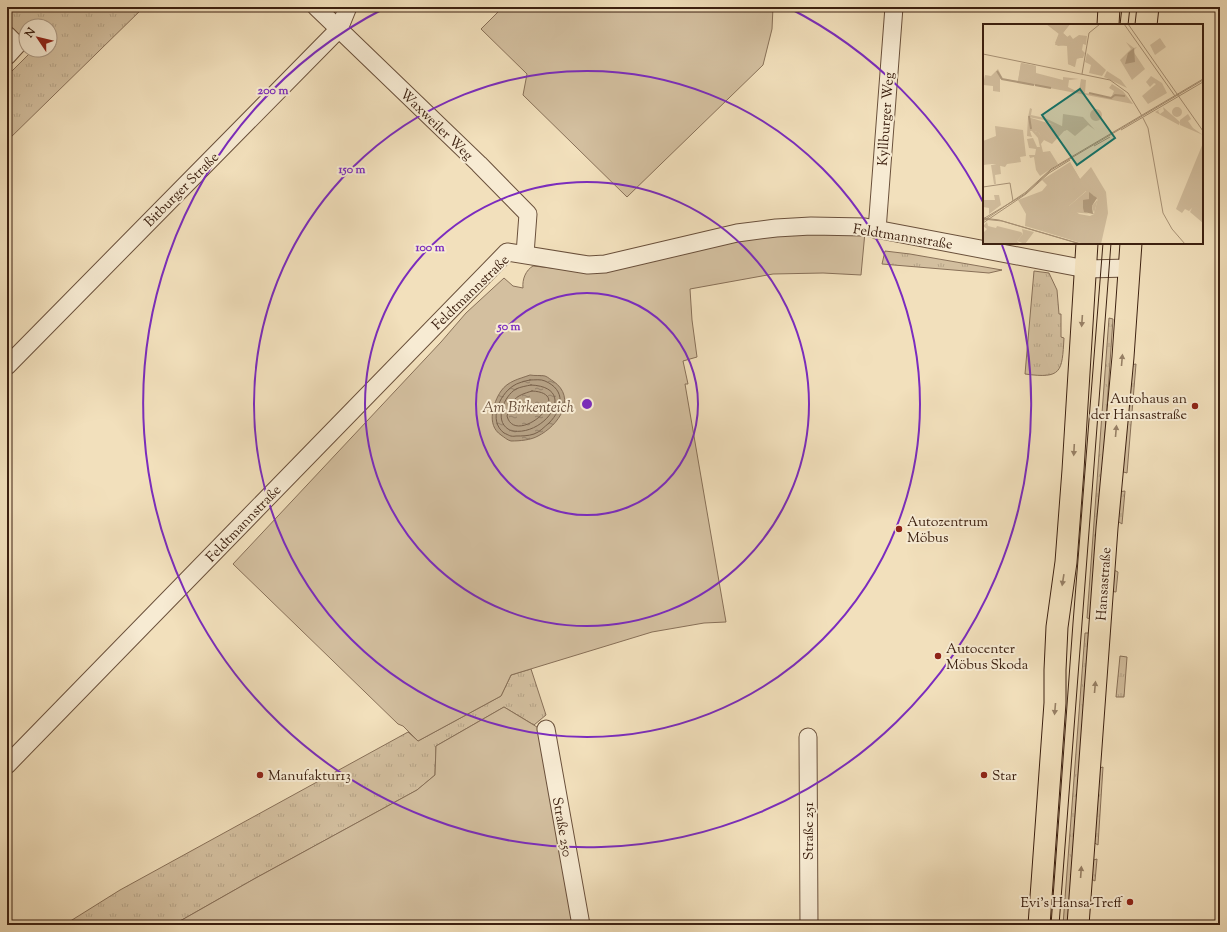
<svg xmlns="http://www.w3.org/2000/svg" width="1227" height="932" font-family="'Sorts Mill Goudy',serif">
<defs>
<pattern id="grass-tufts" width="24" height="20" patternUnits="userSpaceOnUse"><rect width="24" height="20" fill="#d3bf9f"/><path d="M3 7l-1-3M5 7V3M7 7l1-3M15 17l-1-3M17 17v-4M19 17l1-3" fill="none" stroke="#b6a488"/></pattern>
<pattern id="water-ripples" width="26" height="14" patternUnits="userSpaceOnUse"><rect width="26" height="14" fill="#b49f82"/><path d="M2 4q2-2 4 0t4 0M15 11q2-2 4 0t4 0" fill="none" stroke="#948169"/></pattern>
</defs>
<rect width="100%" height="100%" fill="#f2e0bc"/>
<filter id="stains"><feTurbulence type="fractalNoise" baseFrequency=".005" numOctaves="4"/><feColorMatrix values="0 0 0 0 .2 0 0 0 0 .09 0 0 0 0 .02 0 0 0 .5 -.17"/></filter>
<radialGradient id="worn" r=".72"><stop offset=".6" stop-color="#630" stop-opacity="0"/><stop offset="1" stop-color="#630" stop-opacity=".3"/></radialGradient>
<g fill="url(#grass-tufts)" stroke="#887058">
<path d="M7,7H144L7,141V76L32,51V50H50V26H26V44L7,25Z"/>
<path d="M885,251L910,254L1002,270L989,273L882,264Z"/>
<path d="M1034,271L1049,273L1057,290L1059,314H1061V337L1064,338C1062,372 1062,379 1025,374Z"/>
<path d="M1109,318L1113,319C1106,419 1100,519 1091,619L1087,618Z"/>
<path d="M1136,364L1127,473L1120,471L1130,365Z"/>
<path d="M1125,491L1122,524L1116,520L1118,492Z"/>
<path d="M1112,569L1118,572L1116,592L1110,591Z"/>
<path d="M1085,633H1091L1070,925H1063Z"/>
<path d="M1120,656L1127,657L1124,697H1116Z"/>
<path d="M531,669L546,715L534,725L504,707L436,746L435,775L417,790L254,879L173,925H64L120,890L399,737L408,732L418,741L501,696L511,675Z"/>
<path d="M1103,767L1098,845L1091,841L1096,769Z"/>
<path d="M1097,859L1095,881L1089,878L1090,861Z"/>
</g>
<g fill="#d3bf9f" stroke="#887058">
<path d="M503,7H773L772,29L763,65L627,197L523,95L527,74L481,29Z"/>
<path d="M865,232L861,275L823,273L773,274L690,289L692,320L697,357L683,361L688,384H685L726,622L704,623L652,632L511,675L501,696L418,741L403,726L398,724L233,564L441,342L466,313L504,278L513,286L523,288C522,279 526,270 533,266L589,272L768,235Z"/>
<path d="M504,707L537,727L543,752L573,925H173L254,879L417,790L435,775L436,746Z"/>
</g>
<path fill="url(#water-ripples)" stroke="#846c54" d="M530,375C535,376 541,375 545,376C548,377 551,380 553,381C578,398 558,426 538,436C531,440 520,441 511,441C507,440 504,437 501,435C486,425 493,403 501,391C508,381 519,379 530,375Z"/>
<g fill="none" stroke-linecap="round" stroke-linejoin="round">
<g stroke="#786049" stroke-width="1">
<path d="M530,380C535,380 541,379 545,381C566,390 563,409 549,423C544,427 540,432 534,434C528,436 522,436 516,436C510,437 509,435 504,433C488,421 499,395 513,386C517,383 525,381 530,380Z"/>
<path d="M531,385C579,387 546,436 513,431C511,431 510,430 508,429C494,420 504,396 516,389C520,387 526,386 531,385Z"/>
<path d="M532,391C579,393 515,448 507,416C512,399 515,396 532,391Z"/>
</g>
<defs>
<g id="minor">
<path d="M316,7L479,164L528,214L525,254"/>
<path d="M7,35L17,45L7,56"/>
<path d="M877,230L894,7"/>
<path d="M7,366L339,29L348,7"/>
<path d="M546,729L581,925"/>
<path d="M808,737L809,925"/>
<path d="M7,765C173,594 341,424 507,252L588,265L605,264L737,233L776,228L811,226L865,227L1086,269L1129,268"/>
</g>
<g id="major">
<path d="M1108,25L1109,7"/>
<path d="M1146,25L1148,7"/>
<path d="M1039,925L1055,703V670L1057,627L1066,562L1073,470L1087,243"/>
<path d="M1078,925L1107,528L1123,357L1131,243"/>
</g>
</defs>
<use href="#minor" stroke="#6a503b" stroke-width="19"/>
<use href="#major" stroke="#3c2010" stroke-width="23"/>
<use href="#minor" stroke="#f7ebd3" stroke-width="17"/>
<use href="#major" stroke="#f2e0bc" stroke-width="21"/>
<g stroke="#3c2010" stroke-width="1">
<path d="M1120,25L1122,7"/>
<path d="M1128,25L1130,7"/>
<path d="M1051,925L1073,623L1103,243"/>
<path d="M1059,925L1111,243"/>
</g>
</g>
<defs><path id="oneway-solid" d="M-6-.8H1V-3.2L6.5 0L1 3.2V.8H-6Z"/></defs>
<g fill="#978066">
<use href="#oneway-solid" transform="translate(1082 321) rotate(94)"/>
<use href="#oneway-solid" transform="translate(1122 360) rotate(-85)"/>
<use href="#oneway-solid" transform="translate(1116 431) rotate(-85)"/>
<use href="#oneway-solid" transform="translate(1074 450) rotate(93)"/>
<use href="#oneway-solid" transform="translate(1063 580) rotate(99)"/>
<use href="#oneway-solid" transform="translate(1095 687) rotate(-85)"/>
<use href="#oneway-solid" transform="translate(1055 709) rotate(95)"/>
<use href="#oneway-solid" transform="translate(1081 872) rotate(-86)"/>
</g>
<g fill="none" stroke="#7b2cbf" stroke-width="2">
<circle cx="587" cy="404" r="111"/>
<circle cx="587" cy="404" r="222"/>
<circle cx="587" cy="404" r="333"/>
<path d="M789 8A444 444 0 0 1 983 202M1002 245A444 444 0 1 1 385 8"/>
</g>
<g fill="#8f2418" stroke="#f7ebd3" stroke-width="1.5">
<circle cx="1195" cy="406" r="4"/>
<circle cx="899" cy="529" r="4"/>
<circle cx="938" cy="656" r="4"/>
<circle cx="260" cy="775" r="4"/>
<circle cx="984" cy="775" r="4"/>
<circle cx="1130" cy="902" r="4"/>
</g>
<g text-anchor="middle" stroke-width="4" stroke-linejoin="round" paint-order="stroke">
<g font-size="14" fill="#3c2010" stroke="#f7ebd3">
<text transform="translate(885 119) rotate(-86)" y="5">Kyllburger Weg</text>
<text transform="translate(437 124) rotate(44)" y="5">Waxweiler Weg</text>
<text transform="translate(181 189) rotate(-45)" y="5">Bitburger Straße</text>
<text transform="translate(903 236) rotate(9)" y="5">Feldtmannstraße</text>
<text transform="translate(470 292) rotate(-44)" y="5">Feldtmannstraße</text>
<text transform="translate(243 523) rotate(-46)" y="5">Feldtmannstraße</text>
<text transform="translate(1103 584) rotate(-86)" y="5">Hansastraße</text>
<text transform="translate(563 827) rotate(80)" y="5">Straße 250</text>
<text transform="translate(808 831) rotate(-90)" y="5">Straße 251</text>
</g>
<g font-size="14" fill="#3c2010" stroke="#f7ebd3" text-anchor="start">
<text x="1187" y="403" text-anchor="end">Autohaus an<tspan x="1187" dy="16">der Hansastraße</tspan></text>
<text x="907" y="526">Autozentrum<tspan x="907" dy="16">Möbus</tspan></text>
<text x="946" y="653">Autocenter<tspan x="946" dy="16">Möbus Skoda</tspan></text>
<text x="268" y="780">Manufaktur13</text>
<text x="992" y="780">Star</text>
<text x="1122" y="907" text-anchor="end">Evi's Hansa-Treff</text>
</g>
<g font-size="15" font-style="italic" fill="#664c38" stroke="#f7ebd3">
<text x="528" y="412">Am Birkenteich</text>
</g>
</g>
<g transform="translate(983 24)">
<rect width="220" height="220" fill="#f2e0bc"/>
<path d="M63,0H87L80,9L84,13L87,11L90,15L96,11L104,12L103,21L100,20L99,26L102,29L100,34H94L92,43L85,40L84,22L72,21L76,10ZM177,14L183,23L172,31L167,21ZM143,18L151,24L154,23L150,27L162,45L149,56L137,36L148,25ZM104,29L123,46L119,52L106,49L108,41L102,38ZM38,39L53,42V49L80,56V53L96,55L86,56L85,63L93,67H96L98,55L103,56L102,69L128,74L131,67L126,64L129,60L140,67L150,80L20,55L35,57ZM124,47L138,56L144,64L121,53ZM168,52L179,59L184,69L165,80L159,72L173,60L171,59L167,63L163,58ZM189 88a5 5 0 1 1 10 0a5 5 0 1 1-10 0ZM180,83L197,98L196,101L172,88L179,84L175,87L177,90L181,87ZM47,84L49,85L48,91L62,94L85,105L82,107L61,96L45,93ZM205,90L208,95L205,97L210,104L220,111L197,101V96ZM8,141H17L18,150L12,151L13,160H11ZM11,171H16L18,181L6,190V184L0,183V176H12ZM39,205L51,208L42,220L34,217L40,210Z" fill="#d3bf9f"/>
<path d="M64,0H75L77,7L79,4L77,0H87L80,9L91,19L75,22L72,19L76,9ZM85,26L98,31L97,34L90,36L92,43L85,40ZM38,39L53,42L43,45L49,57H35ZM15,45L20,55H17V68L10,67V62L0,61L2,51L8,52ZM48,106L55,108L61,116L58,120L60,128L67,127L75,140L57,152L53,146L51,133L47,134L46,131H52L53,125L46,124L44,115L50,114L54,123H57L55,114ZM87,138L97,155L108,143L123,168L125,189L118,220H101L59,207L61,197L54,193ZM103,167L115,174L111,190L107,192L96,190L86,182Z" fill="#d3bf9f" fill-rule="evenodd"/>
<path d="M107,164L115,174L111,190L86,188V182ZM106,170L111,171L114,176L109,182L111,189L106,190L101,187L100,178L106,175Z" fill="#d3bf9f" fill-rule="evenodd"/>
<path d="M12,102L40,106L43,132L37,133L38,138L24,140L22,143L9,140L0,141V117L13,112Z" fill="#d3bf9f"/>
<path d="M107 91a6 6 0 1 1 12 0a6 6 0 1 1-12 0ZM80,90L100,93L112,106L105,101L92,112L83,105L69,120L59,115L56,109L52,107H47L49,113L44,112L45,93L81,104L79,103ZM220,119V199L207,188L209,184L206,187L202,185L199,189L193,185ZM87,138L97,155L89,168L62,194L63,198L59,207L42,202L43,190L35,176L59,167L64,161L59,156ZM4,198L5,202L13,204L14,202L38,208L40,210L34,217L37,220H0V209L4,205L0,202Z" fill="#d3bf9f"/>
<path d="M151,24L152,38L142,40L145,29ZM106,168L114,174L109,182L110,190L101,188L100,184V176L106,175Z" fill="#b49f82"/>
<path fill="none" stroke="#b49f82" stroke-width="2" d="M14,47L19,55L51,61M52,61L68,64M106,69L128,74L132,71L142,72M46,92L48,105"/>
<path fill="none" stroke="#a99377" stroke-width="1" d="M141,0L192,72M145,0L220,107M0,30L127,56L145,69L159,92M99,50L106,9L117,0M160,94L165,104L180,189L189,205L202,220M138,106L220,58M111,122L127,113M0,163L27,159L30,177M0,194L16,196L98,220M0,195L42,170L68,146L220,56M0,195L19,197L97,220M0,197L43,168L68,145L220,55M0,199L43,170L66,149L87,136"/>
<path fill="#0f766e" fill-opacity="0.15" stroke="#0f766e" stroke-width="2" d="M97,65L132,114L94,141L59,91Z"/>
<rect width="220" height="220" fill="none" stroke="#3c2010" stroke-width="2"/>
</g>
<circle cx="587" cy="404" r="6" fill="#7b2cbf" stroke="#f7ebd3" stroke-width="2"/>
<g font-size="12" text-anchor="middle" font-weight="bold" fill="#7b2cbf" stroke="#f7ebd3" stroke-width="4" stroke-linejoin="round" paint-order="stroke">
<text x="273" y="94">200 m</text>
<text x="352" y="173">150 m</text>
<text x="430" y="251">100 m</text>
<text x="509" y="330">50 m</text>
</g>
<rect width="1227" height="932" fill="none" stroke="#f2e0bc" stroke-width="24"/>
<rect x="8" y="8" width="1211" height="916" fill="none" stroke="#3c2010" stroke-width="2"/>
<rect x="12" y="12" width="1203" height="908" fill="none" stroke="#3c2010"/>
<g transform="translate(38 38) rotate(305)"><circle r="19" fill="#f7ebd3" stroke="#ac9a85"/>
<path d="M0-3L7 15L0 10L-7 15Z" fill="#8f2418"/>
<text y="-6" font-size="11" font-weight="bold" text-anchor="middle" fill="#3c2010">N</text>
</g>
<rect width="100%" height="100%" filter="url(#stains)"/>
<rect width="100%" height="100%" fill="url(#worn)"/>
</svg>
